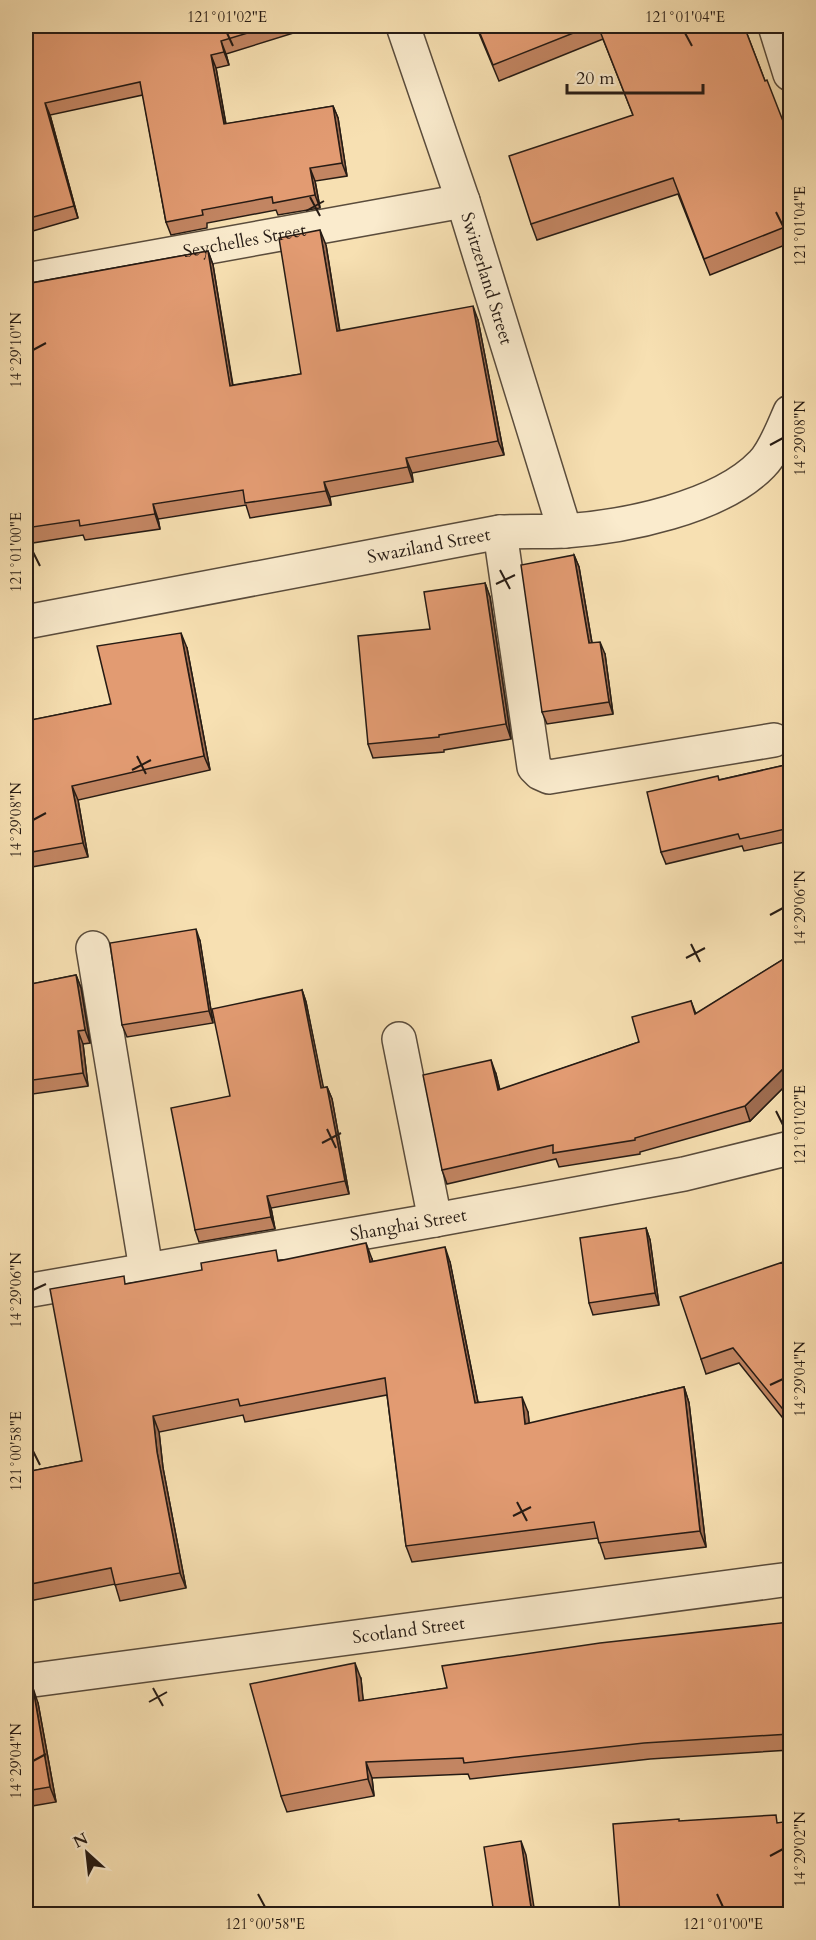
<svg xmlns="http://www.w3.org/2000/svg" width="816" height="1940" font-family="Cardo,serif">
<rect width="100%" height="100%" fill="#f7e0b2"/>
<filter id="stains"><feTurbulence type="fractalNoise" baseFrequency=".00333" numOctaves="4"/><feColorMatrix values="0 0 0 0 .2 0 0 0 0 .09 0 0 0 0 .02 0 0 0 .5 -.17"/></filter>
<radialGradient id="worn" r=".72"><stop offset=".6" stop-color="#630" stop-opacity="0"/><stop offset="1" stop-color="#630" stop-opacity=".3"/></radialGradient>
<g fill="none" stroke-linecap="round" stroke-linejoin="round">
<defs>
<g id="minor">
<path id="s1" d="M403,26L463,201L565,531"/>
<path d="M775,26L790,74"/>
<path id="s2" d="M26,280L463,201"/>
<path d="M500,532L534,767L540,773L549,777L774,740"/>
<path id="s3" d="M26,622L500,532C522,531 543,532 565,531C624,527 720,508 762,464C774,452 783,428 790,412"/>
<path d="M93,948L146,1269"/>
<path d="M399,1039L435,1220"/>
<path id="s4" d="M26,1291L435,1220L684,1174L790,1148"/>
<path id="s5" d="M26,1681L790,1579"/>
</g>
</defs>
<use href="#minor" stroke="#5a4c3c" stroke-width="36"/>
<use href="#minor" stroke="#faebcd" stroke-width="33"/>
</g>
<g fill="#c28562" stroke="#261b14" stroke-width="1.5">
<path d="M26,26H316L226,54L229,65L216,68L226,124L333,106L338,118L347,176L315,181L320,208L278,215L276,210L207,223V228L171,235L166,222L143,95L50,115L78,218L26,233Z"/>
<path d="M476,26H744L765,81L790,139V243L710,275L678,194L537,240L531,224L633,115L603,39L499,81Z"/>
<path d="M326,245L340,331L478,320L504,455L412,473L413,482L330,497L331,505L250,518L246,505L158,519L160,529L85,540L83,535L26,544V284L208,251L213,265L233,385L301,374Z"/>
<path d="M574,555L579,567L592,643L605,654L613,714L547,724L542,712Z"/>
<path d="M485,583L490,597L511,739L444,750V752L373,758L368,744L430,629Z"/>
<path d="M187,648L210,770L78,800L88,857L26,868V721L111,704Z"/>
<path d="M790,764V841L744,851L742,846L666,864L661,852L719,780Z"/>
<path d="M200,941L213,1023L127,1037L122,1025Z"/>
<path d="M790,955V1081L750,1121L640,1152V1154L559,1167L556,1159L447,1184L442,1170L496,1074L500,1090L639,1042L691,1001L696,1014Z"/>
<path d="M76,975L81,988L90,1043L83,1044L88,1086L26,1095V985Z"/>
<path d="M302,990L306,1002L323,1088L327,1087L332,1099L349,1194L271,1208L275,1229L199,1242L195,1230L230,1096Z"/>
<path d="M646,1228L650,1240L659,1305L593,1315L589,1303Z"/>
<path d="M372,1259V1261L450,1262L478,1402L528,1412L529,1424L684,1387L689,1403L706,1547L605,1559L598,1538L412,1562L406,1546L387,1395L245,1422L243,1415L159,1432L163,1468L186,1588L120,1601L115,1584L29,1601L30,1604H26V1472L82,1461L126,1284L280,1260Z"/>
<path d="M790,1285V1427L739,1363L706,1374L701,1359Z"/>
<path d="M790,1622V1750L650,1759L470,1779L468,1774L372,1778L374,1796L287,1812L281,1796L361,1679L363,1701L447,1688Z"/>
<path d="M26,1689L38,1703L56,1802L26,1807Z"/>
</g>
<g fill="#9e6c50" stroke="#261b14" stroke-width="1.5">
<path d="M221,41L226,54L229,65L224,52Z"/>
<path d="M211,55L216,68L228,137L224,124Z"/>
<path d="M45,103L50,115L78,218L74,206Z"/>
<path d="M333,106L338,118L347,176L342,163Z"/>
<path d="M310,168L315,181L320,208L315,195Z"/>
<path d="M320,230L326,245L342,346L337,331Z"/>
<path d="M208,251L213,265L235,400L230,386Z"/>
<path d="M473,306L478,320L504,455L498,441Z"/>
<path d="M406,458L412,473L413,482L408,467Z"/>
<path d="M324,482L330,497L331,505L326,491Z"/>
<path d="M153,504L158,519L160,529L155,514Z"/>
<path d="M574,555L579,567L594,655L589,643Z"/>
<path d="M485,583L490,597L511,739L506,724Z"/>
<path d="M181,633L187,648L210,770L204,756Z"/>
<path d="M600,642L605,654L613,714L609,702Z"/>
<path d="M72,786L78,800L88,857L83,843Z"/>
<path d="M196,929L200,941L213,1023L209,1011Z"/>
<path d="M76,975L81,988L90,1043L85,1030Z"/>
<path d="M302,990L306,1002L326,1100L321,1088Z"/>
<path d="M78,1031L83,1044L88,1086L83,1073Z"/>
<path d="M491,1060L496,1074L503,1105L498,1090Z"/>
<path d="M790,1062V1081L750,1121L745,1106Z"/>
<path d="M327,1087L332,1099L349,1194L345,1181Z"/>
<path d="M267,1196L271,1208L275,1229L271,1217Z"/>
<path d="M646,1228L650,1240L659,1305L655,1293Z"/>
<path d="M366,1243L372,1259L376,1278L370,1262Z"/>
<path d="M445,1247L450,1262L481,1418L475,1403Z"/>
<path d="M684,1387L689,1403L706,1547L700,1531Z"/>
<path d="M522,1397L528,1412L531,1440L525,1424Z"/>
<path d="M153,1416L159,1432L163,1468L186,1588L180,1573L157,1452Z"/>
<path d="M355,1663L361,1679L365,1717L359,1701Z"/>
<path d="M33,1688L38,1703L56,1802L50,1787Z"/>
<path d="M366,1762L372,1778L374,1796L368,1779Z"/>
<path d="M521,1841L526,1855L535,1914H532Z"/>
</g>
<g fill="#e29b72" stroke="#261b14" stroke-width="1.5">
<path d="M26,26H271L221,41L224,52L211,55L224,124L333,106L342,163L310,168L315,195L273,203L272,197L202,210L203,215L166,222L140,82L45,103L74,206L26,219Z"/>
<path d="M477,26H591L493,65Z"/>
<path d="M598,26H744L765,81L767,80L790,139V225L704,259L673,178L531,224L509,156L633,115Z"/>
<path d="M320,230L337,331L473,306L498,441L406,458L408,467L324,482L326,491L245,503L243,490L153,504L155,514L80,526L79,520L26,528V284L208,251L230,386L301,374L279,238Z"/>
<path d="M574,555L589,643L600,642L609,702L542,712L521,565Z"/>
<path d="M485,583L506,724L439,735V737L368,744L358,636L430,629L424,592Z"/>
<path d="M181,633L204,756L72,786L83,843L26,853V721L111,704L97,646Z"/>
<path d="M790,764V828L740,839L738,834L661,852L647,792L718,776L719,780Z"/>
<path d="M196,929L209,1011L122,1025L110,943Z"/>
<path d="M790,955V1062L745,1106L635,1138V1140L553,1153V1145L442,1170L423,1075L491,1060L498,1090L639,1042L632,1017L691,1001L695,1014Z"/>
<path d="M76,975L85,1030L78,1031L83,1073L26,1081V985Z"/>
<path d="M302,990L321,1088L327,1087L345,1181L267,1196L271,1217L195,1230L171,1108L230,1096L212,1009Z"/>
<path d="M646,1228L655,1293L589,1303L580,1238Z"/>
<path d="M366,1243L370,1262L445,1247L475,1403L522,1397L525,1424L684,1387L700,1531L599,1543L594,1522L406,1546L385,1378L240,1406L238,1399L153,1416L157,1452L180,1573L115,1585L111,1568L26,1585V1472L82,1461L50,1289L124,1276L125,1284L202,1270L201,1263L276,1250L278,1261Z"/>
<path d="M783,1262L790,1286V1418L733,1348L701,1359L680,1297Z"/>
<path d="M790,1622V1734L644,1743L464,1763L463,1758L366,1762L368,1779L281,1796L250,1684L355,1663L359,1701L447,1688L442,1666L600,1643Z"/>
<path d="M33,1688L50,1787L26,1791V1689Z"/>
<path d="M776,1815L777,1823L790,1821V1914H620L613,1824L679,1819V1821Z"/>
<path d="M521,1841L532,1914H494L484,1847Z"/>
</g>
<path fill="none" stroke="#261b14" stroke-width="2" d="M227,33L233,46M685,33L692,46M310,197L320,216M306,211L324,201M776,212L783,226M33,350L46,343M770,445L783,438M33,552L40,566M500,570L510,589M496,584L515,575M137,756L146,774M132,770L151,760M33,820L46,813M770,915L783,908M691,944L700,962M686,958L705,948M776,1111L783,1125M327,1129L336,1148M322,1143L341,1133M33,1290L46,1284M770,1385L783,1379M33,1451L40,1465M517,1502L527,1521M513,1516L531,1507M153,1688L163,1706M149,1702L167,1692M33,1761L46,1754M770,1856L783,1849M258,1894L265,1907M717,1894L723,1907"/>
<g text-anchor="middle" stroke-width="6" stroke-linejoin="round" paint-order="stroke">
<g font-size="18" fill="#261b14" stroke="#faebcd">
<text dy="6" stroke="none"><textPath href="#s2" startOffset="222">Seychelles Street</textPath></text>
<text dy="6" stroke="none"><textPath href="#s1" startOffset="266">Switzerland Street</textPath></text>
<text dy="6" stroke="none"><textPath href="#s3" startOffset="410">Swaziland Street</textPath></text>
<text dy="6" stroke="none"><textPath href="#s4" startOffset="388">Shanghai Street</textPath></text>
<text dy="6" stroke="none"><textPath href="#s5" startOffset="386">Scotland Street</textPath></text>
</g>
</g>
<rect width="816" height="1940" fill="none" stroke="#f7e0b2" stroke-width="66"/>
<g transform="translate(87 1853) rotate(333)" stroke="#faebcd" stroke-width="4.5" paint-order="stroke">
<path d="M0-4.5L10 22L0 15L-10 22Z" fill="#261b14"/>
<text y="-9" font-size="16" font-weight="bold" text-anchor="middle" fill="#261b14">N</text>
</g>
<path d="M567 84v9h136v-9" fill="none" stroke="#261b14" stroke-width="3"/>
<text x="576" y="84" font-size="18" fill="#261b14" stroke="#faebcd" stroke-width="4.5" paint-order="stroke">20 m</text>
<rect x="33" y="33" width="750" height="1874" fill="none" stroke="#261b14" stroke-width="2"/>
<g font-size="15" text-anchor="middle" fill="#261b14">
<text x="227" y="22">121°01'02"E</text>
<text x="685" y="22">121°01'04"E</text>
<text transform="translate(800 226) rotate(-90)" y="5">121°01'04"E</text>
<text transform="translate(16 350) rotate(-90)" y="5">14°29'10"N</text>
<text transform="translate(800 438) rotate(-90)" y="5">14°29'08"N</text>
<text transform="translate(16 552) rotate(-90)" y="5">121°01'00"E</text>
<text transform="translate(16 820) rotate(-90)" y="5">14°29'08"N</text>
<text transform="translate(800 908) rotate(-90)" y="5">14°29'06"N</text>
<text transform="translate(800 1125) rotate(-90)" y="5">121°01'02"E</text>
<text transform="translate(16 1290) rotate(-90)" y="5">14°29'06"N</text>
<text transform="translate(800 1379) rotate(-90)" y="5">14°29'04"N</text>
<text transform="translate(16 1451) rotate(-90)" y="5">121°00'58"E</text>
<text transform="translate(16 1761) rotate(-90)" y="5">14°29'04"N</text>
<text transform="translate(800 1849) rotate(-90)" y="5">14°29'02"N</text>
<text x="265" y="1929">121°00'58"E</text>
<text x="723" y="1929">121°01'00"E</text>
</g>
<rect width="100%" height="100%" filter="url(#stains)"/>
<rect width="100%" height="100%" fill="url(#worn)"/>
</svg>
